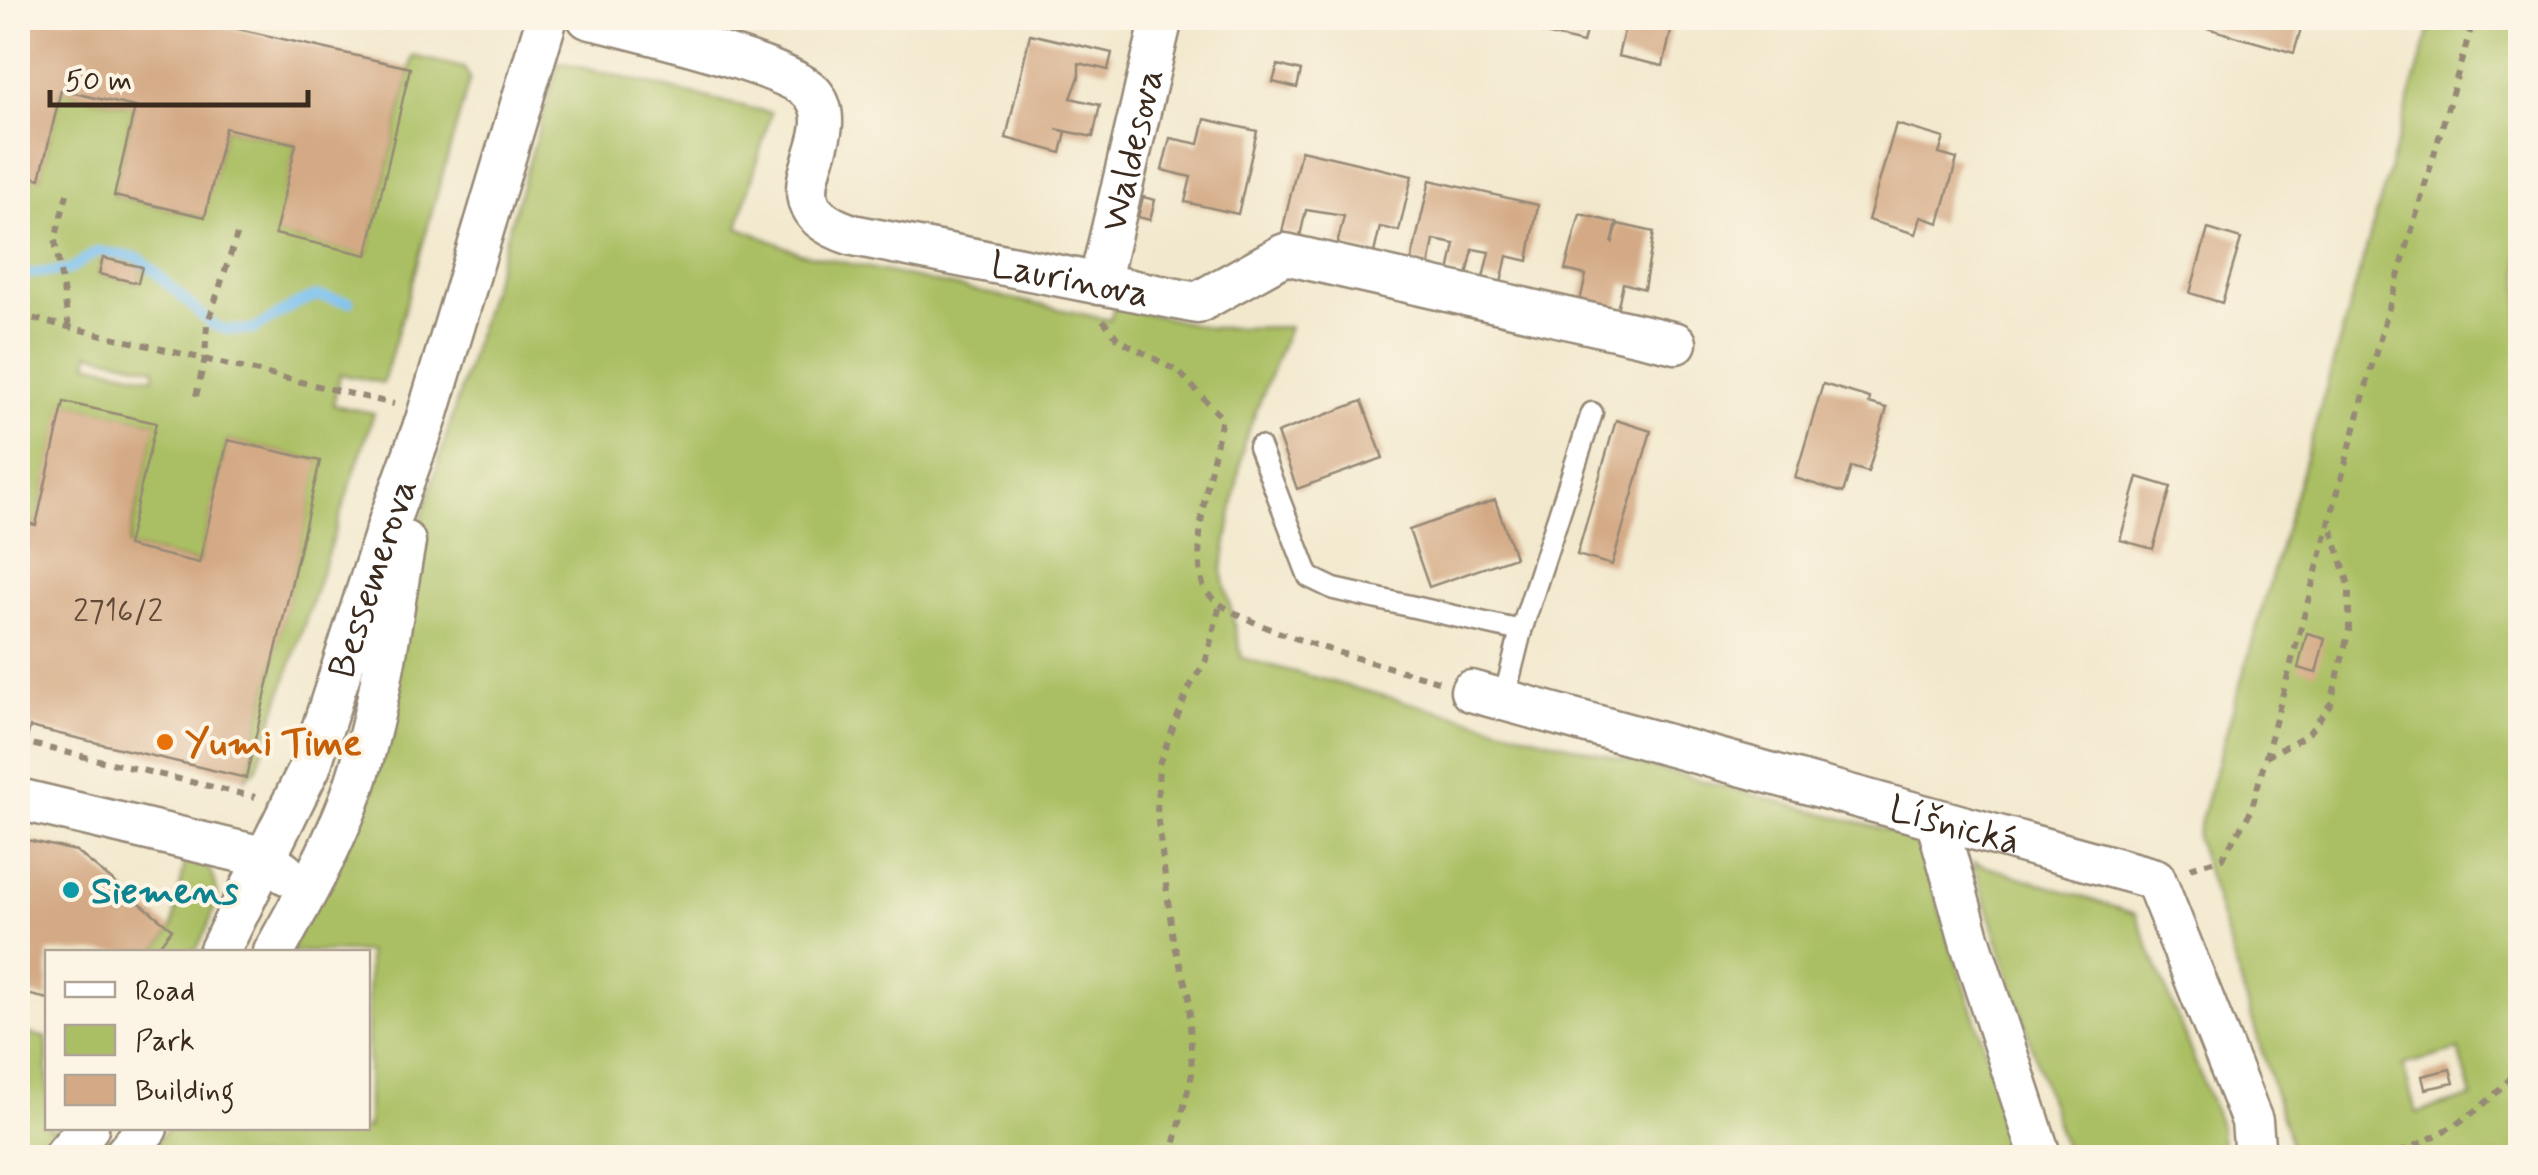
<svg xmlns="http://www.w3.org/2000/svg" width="2538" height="1175" font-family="Mynerve,sans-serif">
<rect width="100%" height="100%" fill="#fcf5e5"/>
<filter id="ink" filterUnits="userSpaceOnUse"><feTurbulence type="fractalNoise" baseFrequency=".01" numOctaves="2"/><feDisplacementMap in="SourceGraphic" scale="20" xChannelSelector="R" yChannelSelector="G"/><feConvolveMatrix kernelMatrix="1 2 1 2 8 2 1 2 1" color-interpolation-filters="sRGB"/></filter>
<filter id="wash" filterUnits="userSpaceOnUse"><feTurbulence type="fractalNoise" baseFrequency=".0048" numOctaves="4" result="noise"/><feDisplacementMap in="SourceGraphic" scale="40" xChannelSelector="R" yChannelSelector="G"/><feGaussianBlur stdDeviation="2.25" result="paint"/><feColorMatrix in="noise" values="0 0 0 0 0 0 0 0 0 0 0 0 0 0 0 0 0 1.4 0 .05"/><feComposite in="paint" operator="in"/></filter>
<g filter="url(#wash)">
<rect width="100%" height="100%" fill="#f2e8cd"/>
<g fill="#aabf63" stroke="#727440" stroke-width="2.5" fill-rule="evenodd">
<path d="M2433,18H2520V1157H2286L2290,1143L2196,837ZM2459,1050L2472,1097L2416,1113L2403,1065Z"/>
<path d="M413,56L464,68L470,78L383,383L340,374L333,405L374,413L256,770L246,778L319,461L228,440L199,563L128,546L155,423L65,403L36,525L18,521V173L40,178L61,90L135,107L114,196L204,217L225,128L296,144L276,234L367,254ZM102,259L142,267L138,283L99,274ZM90,353L155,368L154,378L88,363Z"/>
<path d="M559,62L771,113L738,227L800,253L1110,320L1115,306L1210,328L1289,327L1244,442L1222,571L1242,658L1916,838L2021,1157L144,1158L168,1128H368V952H291Z"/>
<path d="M187,852C235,875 214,918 195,952H154L172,929Z"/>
<path d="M1973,862L2136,914L2220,1125L2223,1157H2067Z"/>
<path d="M18,1031L47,1038L48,1128H66L41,1157L18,1158Z"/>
</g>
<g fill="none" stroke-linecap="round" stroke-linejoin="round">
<path stroke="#79c0f1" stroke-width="10" d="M18,275L69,270L98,251L140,258L211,324L227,330H253L296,304L317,296L350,302"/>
</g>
<g id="blocks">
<g fill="#d4aa86">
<path d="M18,18H190L410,68L367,255L275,234L296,144L225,128L205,217L114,196L135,107L61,90L40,179L18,173Z"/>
<path d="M1479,18H1589L1583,43Z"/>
<path d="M1627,18H1674L1663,66L1618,56Z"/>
<path d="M2172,18H2304L2294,53Z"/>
<path d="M1030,34L1112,53L1108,70L1079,63V77L1071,98L1100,105L1093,137L1056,129L1066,132L1061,153L1006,138Z"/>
<path d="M1278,65L1301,71L1297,88L1273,82Z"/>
<path d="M1205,119L1257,131L1238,214L1185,202L1191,177L1162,170L1170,138L1199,144Z"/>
<path d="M1896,124L1944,138L1939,154L1957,159L1939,223L1921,217L1916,234L1868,220Z"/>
<path d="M1301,150L1412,176L1399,231L1380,227L1374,253L1354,249L1337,245L1344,216L1306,210L1300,236L1282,232Z"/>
<path d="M1430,180L1538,205L1528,261L1507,256L1501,283L1483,278L1489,252L1473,249L1467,276L1449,272L1455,244L1434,240L1429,266L1411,262Z"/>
<path d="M1143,197L1155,200L1150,220L1138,217Z"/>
<path d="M1580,214L1617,223L1612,244L1618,224L1654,232L1644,289L1623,283L1617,310L1580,301L1586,275L1565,270Z"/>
<path d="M2208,229L2241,239L2222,303L2190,293Z"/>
<path d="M103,258L142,267L138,283L99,274Z"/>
<path d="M1823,384L1870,398L1869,403L1887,408L1868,472L1851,467L1843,493L1795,478Z"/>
<path d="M1362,401L1383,458L1297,489L1277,433Z"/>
<path d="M64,402L156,423L127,546L199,563L228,440L320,461L246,778L30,727L18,771V521L36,525Z"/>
<path d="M1616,420L1651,431L1612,565L1577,555Z"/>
<path d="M2138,477L2171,487L2153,549L2120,540Z"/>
<path d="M1495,500L1515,557L1429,587L1409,530Z"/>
<path d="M2307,633L2325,638L2316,673L2298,668Z"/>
<path d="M18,838L76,851L172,929L154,952H48V999L18,992Z"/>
<path d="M2450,1069L2454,1083L2425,1089L2422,1076Z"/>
</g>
</g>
</g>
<g filter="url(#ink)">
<use href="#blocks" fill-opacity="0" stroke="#968976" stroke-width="2.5"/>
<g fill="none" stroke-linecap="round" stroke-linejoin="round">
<defs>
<g id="service">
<path d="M1259,447L1309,577L1334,589L1521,631"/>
<path d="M1504,699L1521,631L1592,413"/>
</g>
<g id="minor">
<path id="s1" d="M588,18C631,29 790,66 813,94C850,141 755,204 853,235L1197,303L1285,254L1676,343"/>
<path id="s2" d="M1099,284L1162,18"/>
<path id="s3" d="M1471,691L2155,879L2252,1121L2255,1158"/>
<path d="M18,799L267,858L286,874"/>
<path d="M1936,819L1970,941L2041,1158"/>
<path id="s4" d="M219,952L310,767L391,516L426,420L547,18"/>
<path d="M274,952C300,905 327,858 347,807C379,723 389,630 405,542"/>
<path d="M62,1158L88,1128"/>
<path d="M122,1158L147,1128"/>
</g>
</defs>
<use href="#service" stroke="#968976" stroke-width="25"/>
<use href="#minor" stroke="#968976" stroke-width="45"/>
<g stroke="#968976" stroke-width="6" stroke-dasharray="8 8" stroke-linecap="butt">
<path d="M67,194L55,240L69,327"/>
<path d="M18,315L394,404"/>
<path d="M1103,320L1118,339L1179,372L1222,418C1212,468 1191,536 1203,585C1213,624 1399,669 1441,682"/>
<path d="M196,396L205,358L207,325L237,235"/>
<path d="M18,741L255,797"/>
<path d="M2266,757L2308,734L2331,703L2349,630V585L2331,526"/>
<path d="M2190,868L2222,858L2251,811L2371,369L2474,18"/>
<path d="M2518,1069L2520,1016"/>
<path d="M1171,1158L1192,1074L1189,997L1173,939L1157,814L1159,764L1188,690L1206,660L1220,605"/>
<path d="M2385,1158C2439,1137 2485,1113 2520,1066"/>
</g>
<use href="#service" stroke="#fff" stroke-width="20"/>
<use href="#minor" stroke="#fff" stroke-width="40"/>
</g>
</g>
<circle fill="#e8710a" stroke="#fcf5e5" stroke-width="4" cx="165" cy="742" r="10"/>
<circle fill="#0f9aa8" stroke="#fcf5e5" stroke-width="4" cx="71" cy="890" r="10"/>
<g text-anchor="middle" stroke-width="8" stroke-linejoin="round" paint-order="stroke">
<g font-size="32" fill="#614a38">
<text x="118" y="621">2716/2</text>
</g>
<g font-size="38" fill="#3b2a1e" stroke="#fcf5e5">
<text dy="13" stroke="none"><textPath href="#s2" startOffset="138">Waldesova</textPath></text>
<text dy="13" stroke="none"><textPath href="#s1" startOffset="630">Laurinova</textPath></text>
<text dy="13" stroke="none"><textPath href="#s4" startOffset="405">Bessemerova</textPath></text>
<text dy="13" stroke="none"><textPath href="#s3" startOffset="502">Líšnická</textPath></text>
</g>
<g font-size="38" font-weight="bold" fill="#c56008" stroke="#fcf5e5" text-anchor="start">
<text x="185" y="755">Yumi Time</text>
</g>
<g font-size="38" font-weight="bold" fill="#0d838f" stroke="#fcf5e5" text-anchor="start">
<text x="91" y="903">Siemens</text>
</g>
</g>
<rect width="2538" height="1175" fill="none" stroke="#fcf5e5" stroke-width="60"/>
<rect x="45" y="950" width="325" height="180" fill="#fcf5e5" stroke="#afa495" stroke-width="2.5"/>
<rect x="65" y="982" width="50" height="15" fill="#ffffff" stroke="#afa495" stroke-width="2.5"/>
<text x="135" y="1000" font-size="30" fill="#3b2a1e">Road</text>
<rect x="65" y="1025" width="50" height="30" fill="#aabf63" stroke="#afa495" stroke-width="2.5"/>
<text x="135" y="1050" font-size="30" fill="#3b2a1e">Park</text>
<rect x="65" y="1075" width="50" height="30" fill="#d4aa86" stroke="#afa495" stroke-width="2.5"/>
<text x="135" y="1100" font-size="30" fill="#3b2a1e">Building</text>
<path d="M50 90v15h258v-15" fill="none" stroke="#3b2a1e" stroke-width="5"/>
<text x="65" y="90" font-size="30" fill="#3b2a1e" stroke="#fcf5e5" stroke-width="8" paint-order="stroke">50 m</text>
</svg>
